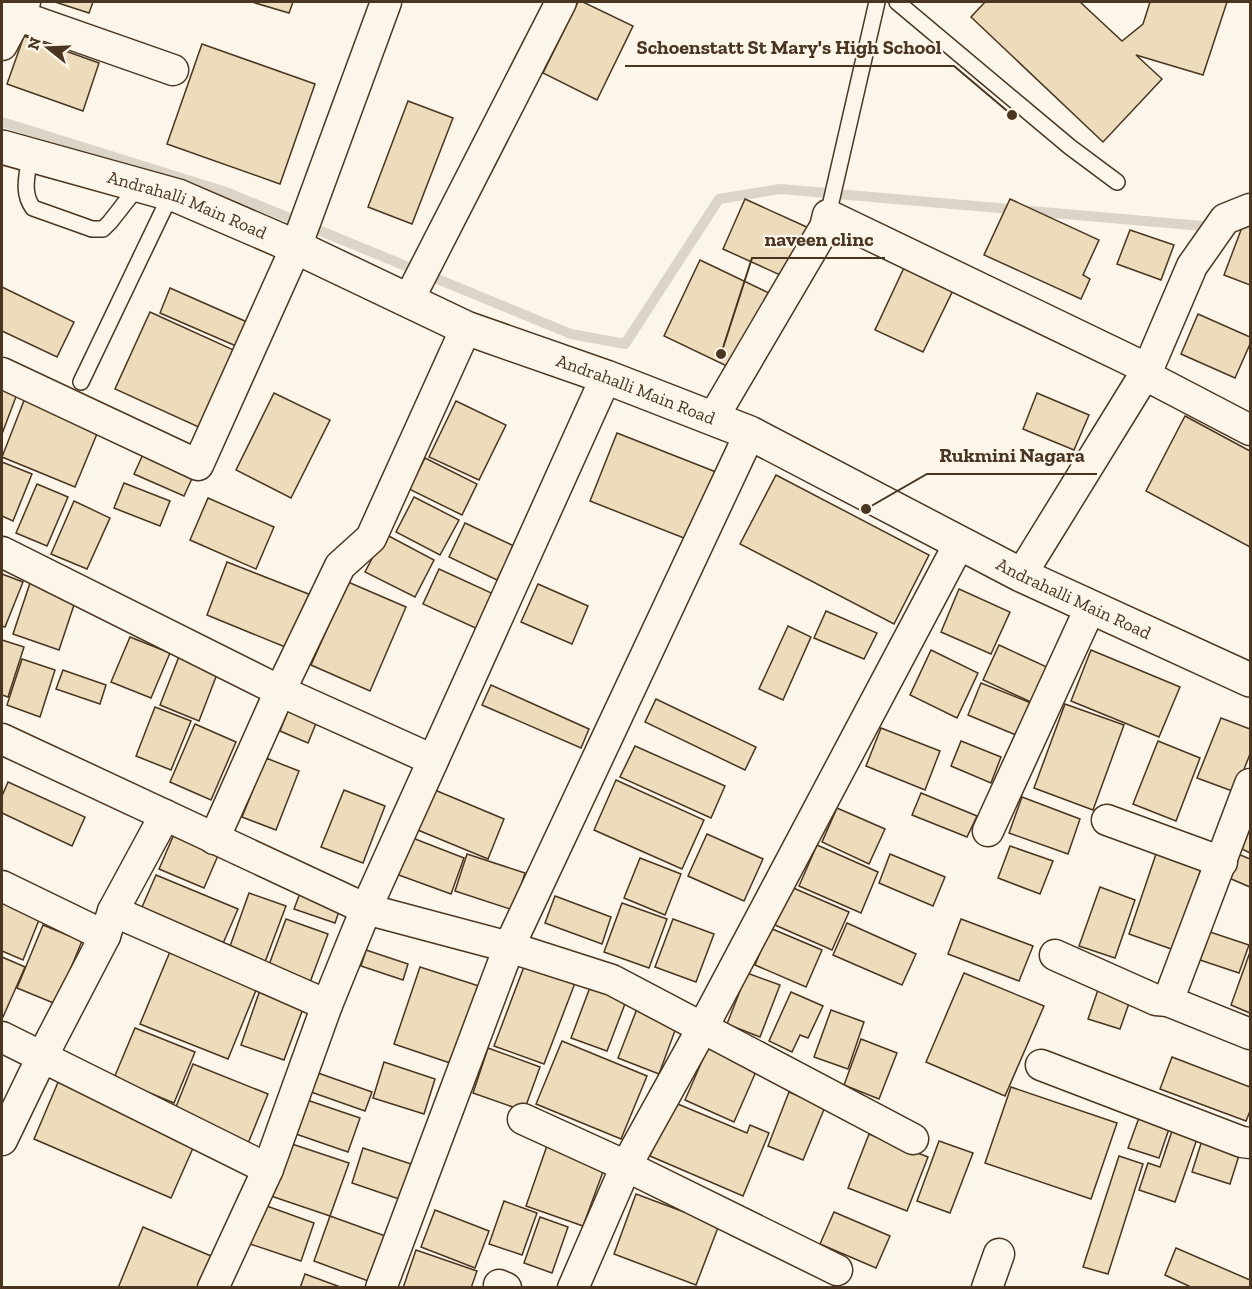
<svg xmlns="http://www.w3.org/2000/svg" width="1252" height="1289" font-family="'Zilla Slab',serif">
<rect width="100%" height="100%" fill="#fbf6e9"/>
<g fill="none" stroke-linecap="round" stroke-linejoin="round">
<path stroke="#dcd4c6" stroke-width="10" d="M2,122L226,192L571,334L625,344L719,199L780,189L1214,227"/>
</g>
<g fill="#ecdcbc" stroke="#4a3520" stroke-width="1.5">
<path d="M55,2H93L89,13Z"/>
<path d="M252,2H293L289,13Z"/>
<path d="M578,2H583L633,26L597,100L543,73Z"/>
<path d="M985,2H1080L1122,41L1143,24L1150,2H1227L1203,75L1136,55L1162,79L1103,142L971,17Z"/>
<path d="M24,36L99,63L83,111L7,84Z"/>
<path d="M202,44L315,84L280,184L167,144Z"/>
<path d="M408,101L453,118L412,224L368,207Z"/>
<path d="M745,199L811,229L789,279L723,249Z"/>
<path d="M1010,199L1099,240L1083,275L1090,279L1081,299L984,255Z"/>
<path d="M1244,222L1250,225V285L1224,275Z"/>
<path d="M1130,230L1174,245L1161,280L1117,264Z"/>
<path d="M909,257L958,280L923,352L875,330Z"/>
<path d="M700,260L769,293L733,369L664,336Z"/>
<path d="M2,287L74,322L57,357L2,331Z"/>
<path d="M170,288L247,322L236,346L160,313Z"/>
<path d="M150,312L238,352L203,429L115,389Z"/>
<path d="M1198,314L1250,337V344L1235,378L1181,354Z"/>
<path d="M2,388L17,394L2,434Z"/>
<path d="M274,393L330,420L291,498L236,470Z"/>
<path d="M1037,393L1089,415L1074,450L1023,429Z"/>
<path d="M25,398L99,429L75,487L2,457Z"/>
<path d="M456,401L506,425L479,480L429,457Z"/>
<path d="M1185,416L1250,451V547L1146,491Z"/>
<path d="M617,433L721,474L694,542L590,501Z"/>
<path d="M145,450L195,472L184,496L134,474Z"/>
<path d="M425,458L477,484L462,515L409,489Z"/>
<path d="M2,462L32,474L13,521L2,516Z"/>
<path d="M776,475L929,555L894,624L740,544Z"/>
<path d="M124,483L170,501L160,526L114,508Z"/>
<path d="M37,484L68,497L47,546L16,533Z"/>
<path d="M414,497L459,520L440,555L396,532Z"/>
<path d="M208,498L274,527L256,569L190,540Z"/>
<path d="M74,501L110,518L87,569L51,554Z"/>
<path d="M465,523L514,546L497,580L449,557Z"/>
<path d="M385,534L434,560L415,597L365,572Z"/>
<path d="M227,562L311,595L290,649L207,615Z"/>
<path d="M439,569L498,596L482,631L423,604Z"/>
<path d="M2,574L23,582L5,627L2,626Z"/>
<path d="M348,582L406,607L370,691L311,665Z"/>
<path d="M30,583L76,599L59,650L13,634Z"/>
<path d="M538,584L588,606L572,644L521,622Z"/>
<path d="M959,589L1010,612L991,654L941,632Z"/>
<path d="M826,611L877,633L864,659L814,638Z"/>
<path d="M788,626L811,637L783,700L759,689Z"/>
<path d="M130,637L170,653L151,698L111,682Z"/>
<path d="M2,640L24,647L8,697L2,695Z"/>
<path d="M999,645L1049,668L1033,703L983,680Z"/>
<path d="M931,650L978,673L957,718L910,695Z"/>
<path d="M1091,650L1180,687L1159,737L1071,701Z"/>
<path d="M180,654L219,669L199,721L160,705Z"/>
<path d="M22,659L55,670L40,717L7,705Z"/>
<path d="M63,670L106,685L100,704L56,689Z"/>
<path d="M981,683L1036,705L1023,738L968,715Z"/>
<path d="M491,685L589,729L581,748L482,705Z"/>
<path d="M656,699L756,747L745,770L645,722Z"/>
<path d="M1065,704L1124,725L1093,810L1034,788Z"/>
<path d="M290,705L319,716L308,743L280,731Z"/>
<path d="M155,707L191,721L171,770L136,756Z"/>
<path d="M1221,718L1250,729V754L1235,792L1197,778Z"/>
<path d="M195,724L236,742L211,800L170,782Z"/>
<path d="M881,728L940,751L925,790L866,766Z"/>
<path d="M961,741L1001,757L991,783L951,766Z"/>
<path d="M1158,741L1200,758L1176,821L1133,804Z"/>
<path d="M635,746L725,786L711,818L620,777Z"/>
<path d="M266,758L299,771L276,830L242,817Z"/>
<path d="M616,780L704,820L682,869L594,830Z"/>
<path d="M8,782L85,817L72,846L2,813V796Z"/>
<path d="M430,788L504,819L488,859L413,828Z"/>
<path d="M344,790L385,806L363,863L321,847Z"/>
<path d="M921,793L977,816L967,837L912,815Z"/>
<path d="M1022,797L1080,819L1068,854L1009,833Z"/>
<path d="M837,808L885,829L869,864L822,842Z"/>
<path d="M178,825L223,844L204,888L159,869Z"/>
<path d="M1250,827V853L1242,849Z"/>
<path d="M707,834L763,859L744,901L688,876Z"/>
<path d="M410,837L464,858L451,894L396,874Z"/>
<path d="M817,845L878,872L861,913L799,886Z"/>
<path d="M1010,846L1053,861L1040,894L998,878Z"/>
<path d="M467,854L525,873L513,910L455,891Z"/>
<path d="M890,854L945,877L933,906L879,883Z"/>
<path d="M1156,854L1201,869L1174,950L1129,934Z"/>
<path d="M1238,854L1250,859V887L1229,878Z"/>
<path d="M640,858L681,874L665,915L624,898Z"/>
<path d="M156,875L238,909L221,948L139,914Z"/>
<path d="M791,887L849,912L832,950L775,925Z"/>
<path d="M1100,887L1135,900L1115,958L1079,946Z"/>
<path d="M302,888L342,903L335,923L294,909Z"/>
<path d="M2,893L43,910L23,960L2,951Z"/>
<path d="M249,893L286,906L265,962L229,949Z"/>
<path d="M555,896L611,917L602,944L545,923Z"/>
<path d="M622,903L667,919L649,968L604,952Z"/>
<path d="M286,919L328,934L309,985L267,970Z"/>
<path d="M673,919L714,934L696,982L655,967Z"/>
<path d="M961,919L1033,946L1019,981L948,954Z"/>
<path d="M847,923L916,954L902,985L833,955Z"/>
<path d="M43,925L82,941L56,1004L17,988Z"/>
<path d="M770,928L822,950L806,987L755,965Z"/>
<path d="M1210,932L1249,945L1239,973L1200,960Z"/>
<path d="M174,942L261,978L228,1059L140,1024Z"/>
<path d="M366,950L408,964L403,980L361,966Z"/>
<path d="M1250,952V1013L1231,1005Z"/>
<path d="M2,957L25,967L3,1017H2Z"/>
<path d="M525,964L575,983L544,1064L494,1046Z"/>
<path d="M420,967L482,987L456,1065L394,1044Z"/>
<path d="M747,973L780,985L760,1037L727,1024Z"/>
<path d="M964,973L1044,1006L1005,1096L926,1062Z"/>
<path d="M1101,981L1133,992L1120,1029L1088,1019Z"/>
<path d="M592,982L628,996L607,1051L571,1038Z"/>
<path d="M260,990L304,1006L284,1060L241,1045Z"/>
<path d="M791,992L823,1006L808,1038L800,1035L792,1052L769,1041Z"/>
<path d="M640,1001L680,1017L659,1074L618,1058Z"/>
<path d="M831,1010L864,1022L848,1069L814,1057Z"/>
<path d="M135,1028L195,1052L174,1103L114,1078Z"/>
<path d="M861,1039L897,1053L879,1099L844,1085Z"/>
<path d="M562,1041L647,1076L621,1139L536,1104Z"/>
<path d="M709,1045L758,1067L734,1122L685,1100Z"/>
<path d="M488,1048L540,1067L524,1111L473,1093Z"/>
<path d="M1172,1057L1250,1087V1111L1246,1121L1160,1089Z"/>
<path d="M384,1062L435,1079L424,1114L373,1098Z"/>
<path d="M193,1064L268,1094L247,1146L172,1117Z"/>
<path d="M318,1073L372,1092L365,1111L311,1092Z"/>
<path d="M59,1080L197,1139L171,1198L34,1139Z"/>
<path d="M1011,1087L1117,1123L1091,1199L985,1163Z"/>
<path d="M789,1092L825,1107L803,1160L768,1146Z"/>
<path d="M304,1099L360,1118L348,1152L293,1133Z"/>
<path d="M673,1102L747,1133L750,1125L769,1133L743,1196L650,1156Z"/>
<path d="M1140,1115L1170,1126L1159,1158L1128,1148Z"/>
<path d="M1172,1131L1197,1139L1175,1202L1139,1190L1148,1163L1160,1167Z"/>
<path d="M869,1134L928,1157L907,1211L848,1188Z"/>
<path d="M1204,1134L1242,1146L1230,1184L1192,1172Z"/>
<path d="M549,1140L607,1161L583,1226L526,1206Z"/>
<path d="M939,1141L973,1153L950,1213L917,1201Z"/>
<path d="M289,1143L349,1163L330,1216L271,1196Z"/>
<path d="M363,1148L411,1164L399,1199L352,1183Z"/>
<path d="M1119,1156L1143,1164L1108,1274L1083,1267Z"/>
<path d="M636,1194L719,1225L696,1285L614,1254Z"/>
<path d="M504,1201L537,1213L522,1255L489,1244Z"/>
<path d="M264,1205L314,1223L301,1261L250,1244Z"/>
<path d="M435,1210L489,1231L475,1268L421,1247Z"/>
<path d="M834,1212L890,1236L876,1268L820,1244Z"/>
<path d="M330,1216L388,1237L371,1282L314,1261Z"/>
<path d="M540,1217L568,1227L552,1273L524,1263Z"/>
<path d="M143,1227L211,1256L197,1288H118Z"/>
<path d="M1176,1248L1250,1280V1288H1193L1165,1275Z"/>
<path d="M416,1250L477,1271L471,1288H403Z"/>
<path d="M305,1274L343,1288H300Z"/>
</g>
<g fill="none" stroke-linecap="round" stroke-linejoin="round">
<defs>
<g id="service">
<path d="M897,2L1070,147L1117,182"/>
<path d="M30,155C28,173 21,192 33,208L92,229H103L110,222L139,185"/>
<path d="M828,215L877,2"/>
<path d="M81,382L171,194"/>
</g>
<g id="minor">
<path d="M2,10L173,70"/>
<path d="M2,45L25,2"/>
<path d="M408,301L561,2"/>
<path d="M1148,369L1192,266L1225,219L1250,209"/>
<path d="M2,373L198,465L296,247L386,2"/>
<path d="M1143,374L1250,430"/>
<path d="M713,418L825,227L828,215L1148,369L1021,575"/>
<path d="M2,552L280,691L433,760"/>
<path d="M2,739L366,909L509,947L612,980L913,1139"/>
<path d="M1250,784L1168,1001L1250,1034"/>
<path d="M1107,820L1222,862"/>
<path d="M988,831L1091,606"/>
<path d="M214,839L280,691L340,566L371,538L466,328"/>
<path d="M2,886L105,936"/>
<path d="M113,911L327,1005"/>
<path d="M1055,955L1156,1000L1168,1001"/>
<path d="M2,1037L268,1169"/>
<path d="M1041,1065L1242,1142L1250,1143"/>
<path d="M523,1119L626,1166L837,1270"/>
<path d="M2,1140L42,1057L105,936L113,911L165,815"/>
<path d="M499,1285L506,1288"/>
<path d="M213,1288L268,1169L327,1005L366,909L606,377"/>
<path d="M381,1288L509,947L750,433"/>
<path d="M573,1288L626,1166L703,1027L959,544"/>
<path d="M987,1288L999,1254"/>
</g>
<g id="secondary">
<path id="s1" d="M2,147L178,196L296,247L466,328L606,377L750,433L1021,575L1250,680"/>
</g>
</defs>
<use href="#service" stroke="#4a3520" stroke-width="18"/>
<use href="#minor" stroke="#4a3520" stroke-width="33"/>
<use href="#secondary" stroke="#4a3520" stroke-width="36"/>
<use href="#service" stroke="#fbf6e9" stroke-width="15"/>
<use href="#minor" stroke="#fbf6e9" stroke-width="30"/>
<use href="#secondary" stroke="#fbf6e9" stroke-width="33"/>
<path stroke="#c62828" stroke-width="1.5" stroke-dasharray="21 4.5 3 4.5" stroke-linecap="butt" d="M2,1287V1288"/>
</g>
<g text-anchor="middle" stroke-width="4.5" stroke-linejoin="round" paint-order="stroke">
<g font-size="18" fill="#4a3520" stroke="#fbf6e9">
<text dy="6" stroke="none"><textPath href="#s1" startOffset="194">Andrahalli Main Road</textPath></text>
<text dy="6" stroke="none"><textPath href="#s1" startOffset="680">Andrahalli Main Road</textPath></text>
<text dy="6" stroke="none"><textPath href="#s1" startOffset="1166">Andrahalli Main Road</textPath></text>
</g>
</g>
<path fill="none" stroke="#4a3520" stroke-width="2" d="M1012 115L954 66H625M721 354L752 258H885M866 509L927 474H1097"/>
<g fill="#4a3520" stroke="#fbf6e9" stroke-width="2">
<circle cx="1012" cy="115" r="6"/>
<circle cx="721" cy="354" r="6"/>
<circle cx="866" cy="509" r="6"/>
</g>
<g font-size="20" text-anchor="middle" font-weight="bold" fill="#4a3520" stroke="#fbf6e9" stroke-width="4.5" stroke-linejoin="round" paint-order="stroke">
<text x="789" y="54">Schoenstatt St Mary's High School</text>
<text x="819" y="246">naveen clinc</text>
<text x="1012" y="462">Rukmini Nagara</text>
</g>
<rect width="1252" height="1289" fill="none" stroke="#4a3520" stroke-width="6"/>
<g transform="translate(48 48) rotate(288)" stroke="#fbf6e9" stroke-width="4.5" paint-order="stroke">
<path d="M0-4.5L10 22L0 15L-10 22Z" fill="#4a3520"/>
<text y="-9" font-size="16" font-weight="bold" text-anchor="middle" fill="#4a3520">N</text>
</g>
</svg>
